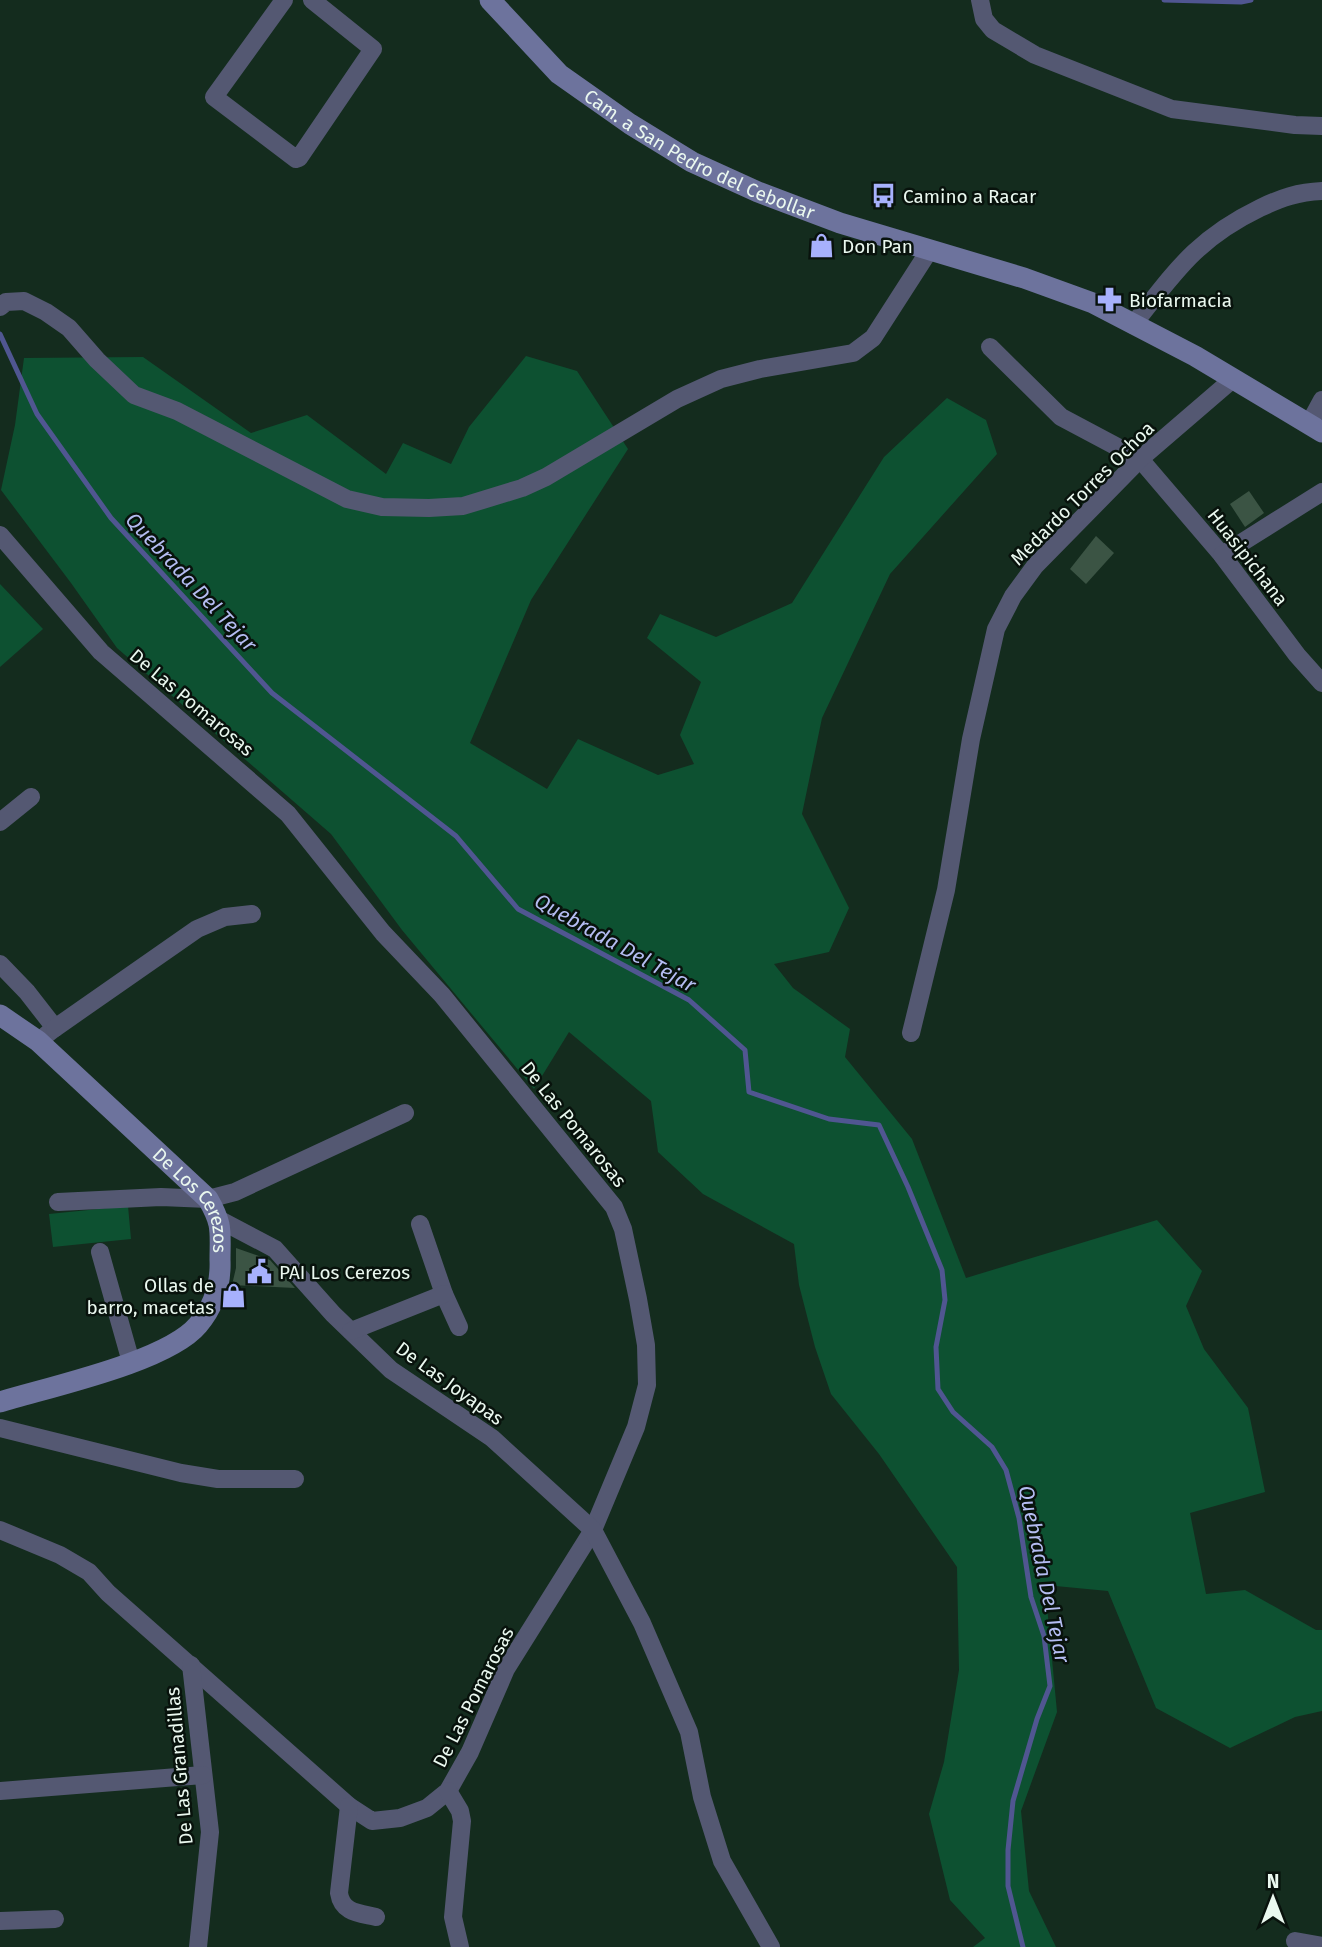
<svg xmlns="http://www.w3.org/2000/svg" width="1322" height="1947" font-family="'Fira Sans',sans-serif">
<rect width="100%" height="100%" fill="#142c1e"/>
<g fill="#0d5131">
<path d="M526,356L577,371L628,449L531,600L470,743L547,789L578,739L658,775L694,764L680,735L701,682L647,638L660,614L716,637L792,603L884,457L947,398L986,420L997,454L890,574L822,718L802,814L849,908L829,952L774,964L793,988L850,1029L845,1057L912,1139L966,1278L1157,1220L1202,1271L1186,1306L1204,1349L1248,1408L1265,1492L1190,1513L1206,1594L1245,1590L1316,1630H1322V1711L1295,1717L1230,1748L1156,1708L1108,1591L1045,1585L1057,1712L1021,1811L1029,1891L1056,1947H973L985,1938L950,1900L929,1814L944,1762L959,1670L957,1567L879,1454L831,1394L815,1347L799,1285L794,1244L703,1194L658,1152L651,1101L569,1032L534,1089L402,930L331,834L117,648L71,583L1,490L15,425L24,358L143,357L251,433L307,415L386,474L403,443L451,464L469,427Z"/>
<path d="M0,584L43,629L0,667Z"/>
<path d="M128,1206L131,1239L53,1247L49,1214Z"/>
</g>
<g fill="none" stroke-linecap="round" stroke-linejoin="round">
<g stroke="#505691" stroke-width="5">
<path d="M1164,0L1241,2L1251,0"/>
<path d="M0,334L37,414L111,518L272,693L456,836L518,909L689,1000L745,1050L749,1092L829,1119L879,1125L908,1187L942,1270L945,1300L936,1347L938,1389L953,1412L992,1447L1006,1470L1019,1518L1031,1597L1044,1636L1050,1686L1037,1719L1013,1801L1008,1850V1886L1023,1947"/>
</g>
</g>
<g fill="#3b5444">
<path d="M1249,491L1264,513L1245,527L1230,504Z"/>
<path d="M1096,536L1114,553L1086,584L1070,569Z"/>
<path d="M236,1248L270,1260L295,1288L232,1285L236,1268Z"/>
</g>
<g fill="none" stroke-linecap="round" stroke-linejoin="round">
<g stroke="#545872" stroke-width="18">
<path d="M284,0L214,97L296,159L299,158L373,49L312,0"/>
<path d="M980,0L984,19L993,30L1035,55L1172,109L1295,125L1322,126"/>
<path d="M0,307L6,302L24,301L46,312L69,328L97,360L134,395L177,411L347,499L382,507L429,508L463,506L522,488L546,477L677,399L721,379L760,369L853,353L873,338L929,251"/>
<path d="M1133,325C1175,272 1196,239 1260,208C1281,198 1298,192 1322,191"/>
<path d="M990,347L1061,417L1140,459L1222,555L1297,655L1322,683"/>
<path d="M1309,424L1322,400"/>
<path d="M0,535L101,652L288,814L383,933L442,995L614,1207L623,1229L638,1299L646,1345L647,1385L636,1427L593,1530L506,1669L470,1752L448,1791L427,1808L400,1818L372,1821L349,1806L108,1593L89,1572L60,1555L0,1530"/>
<path d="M1222,555L1322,492"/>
<path d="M0,822L31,797"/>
<path d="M0,964L27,992L55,1028L46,1035"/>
<path d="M55,1028L197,929L225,917L252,914"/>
<path d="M911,1033L946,890L971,739L996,629L1013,596L1035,566L1140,459L1233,379"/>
<path d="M58,1202L161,1197L208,1199L235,1192L405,1113"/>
<path d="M220,1220L275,1249L333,1314L391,1370L492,1438L593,1530L642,1623L689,1732L702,1797L722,1861L771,1947"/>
<path d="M420,1224L444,1294L459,1327"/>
<path d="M100,1252L131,1362"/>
<path d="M351,1331L444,1294"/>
<path d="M0,1428L181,1473L218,1479H295"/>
<path d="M191,1665L210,1832L198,1947"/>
<path d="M0,1791L203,1775"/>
<path d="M448,1791L460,1811L462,1821L453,1917L460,1947"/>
<path d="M349,1806L339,1893C342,1913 359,1913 376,1917"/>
<path d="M0,1921L55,1919"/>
<path d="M1295,1941L1322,1946"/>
</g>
<g stroke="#6d739d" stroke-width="21">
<path id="s1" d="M490,0L559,74L630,124L692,162L758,192L840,223L1024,278L1093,303L1195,356L1322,432"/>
<path id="s2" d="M0,1015L38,1041L208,1199C223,1225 220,1231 220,1260C221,1284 214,1306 198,1325C167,1362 49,1387 0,1402"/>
</g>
</g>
<defs>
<symbol id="bus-bare" viewBox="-9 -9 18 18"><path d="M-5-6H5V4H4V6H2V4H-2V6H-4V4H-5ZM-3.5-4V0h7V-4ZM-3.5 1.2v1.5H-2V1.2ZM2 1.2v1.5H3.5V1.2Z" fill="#a7b1fc" stroke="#08120c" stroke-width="2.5" paint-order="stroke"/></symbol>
<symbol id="shop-bare" viewBox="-9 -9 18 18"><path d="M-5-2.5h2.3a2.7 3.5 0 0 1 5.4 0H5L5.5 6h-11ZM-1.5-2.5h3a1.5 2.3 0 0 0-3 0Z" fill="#a7b1fc" stroke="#08120c" stroke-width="2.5" paint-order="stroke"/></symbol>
<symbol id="pharmacy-bare" viewBox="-9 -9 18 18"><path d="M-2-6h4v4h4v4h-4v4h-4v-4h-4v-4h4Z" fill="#a7b1fc" stroke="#08120c" stroke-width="2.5" paint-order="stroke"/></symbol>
<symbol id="civic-bare" viewBox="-9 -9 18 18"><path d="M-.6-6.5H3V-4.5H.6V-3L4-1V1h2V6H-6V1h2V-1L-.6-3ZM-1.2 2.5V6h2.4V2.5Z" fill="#a7b1fc" stroke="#08120c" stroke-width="2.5" paint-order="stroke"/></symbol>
</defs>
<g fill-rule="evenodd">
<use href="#bus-bare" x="866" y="178" width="35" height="35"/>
<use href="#shop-bare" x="804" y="228" width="35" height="35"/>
<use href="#pharmacy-bare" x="1092" y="282" width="35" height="35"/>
<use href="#civic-bare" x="242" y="1254" width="35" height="35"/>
<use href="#shop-bare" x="216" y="1278" width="35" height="35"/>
</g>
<g text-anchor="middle" stroke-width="5" stroke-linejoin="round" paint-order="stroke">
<g font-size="19" fill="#eaf8ef" stroke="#08120c">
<text dy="7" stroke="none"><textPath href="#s1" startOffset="264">Cam. a San Pedro del Cebollar</textPath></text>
<text transform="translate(1082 493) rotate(-45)" y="7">Medardo Torres Ochoa</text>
<text transform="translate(1248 557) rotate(52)" y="7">Huasipichana</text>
<text transform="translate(192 702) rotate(40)" y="7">De Las Pomarosas</text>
<text transform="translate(574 1124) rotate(51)" y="7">De Las Pomarosas</text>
<text dy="7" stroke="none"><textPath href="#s2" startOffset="271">De Los Cerezos</textPath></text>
<text transform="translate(450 1383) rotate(36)" y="7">De Las Joyapas</text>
<text transform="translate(473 1697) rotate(-63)" y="7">De Las Pomarosas</text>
<text transform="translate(179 1766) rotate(-95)" y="7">De Las Granadillas</text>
</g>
<g font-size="19" fill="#eaf8ef" stroke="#08120c" text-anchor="start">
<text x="903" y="203">Camino a Racar</text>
<text x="842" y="253">Don Pan</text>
<text x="1129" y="307">Biofarmacia</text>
<text x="279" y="1279">PAI Los Cerezos</text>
<text x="214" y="1292" text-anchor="end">Ollas de<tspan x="214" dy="22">barro, macetas</tspan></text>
</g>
<g font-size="21" font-style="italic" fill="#b4bcf1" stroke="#08120c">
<text transform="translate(191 582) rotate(47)" y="7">Quebrada Del Tejar</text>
<text transform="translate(615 943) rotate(29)" y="7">Quebrada Del Tejar</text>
<text transform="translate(1044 1574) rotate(78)" y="7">Quebrada Del Tejar</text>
</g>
</g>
<g transform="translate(1273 1898)" stroke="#08120c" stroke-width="5" paint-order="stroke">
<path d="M0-5L12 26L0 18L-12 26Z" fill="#eaf8ef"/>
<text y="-10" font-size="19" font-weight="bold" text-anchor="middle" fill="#eaf8ef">N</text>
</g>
</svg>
